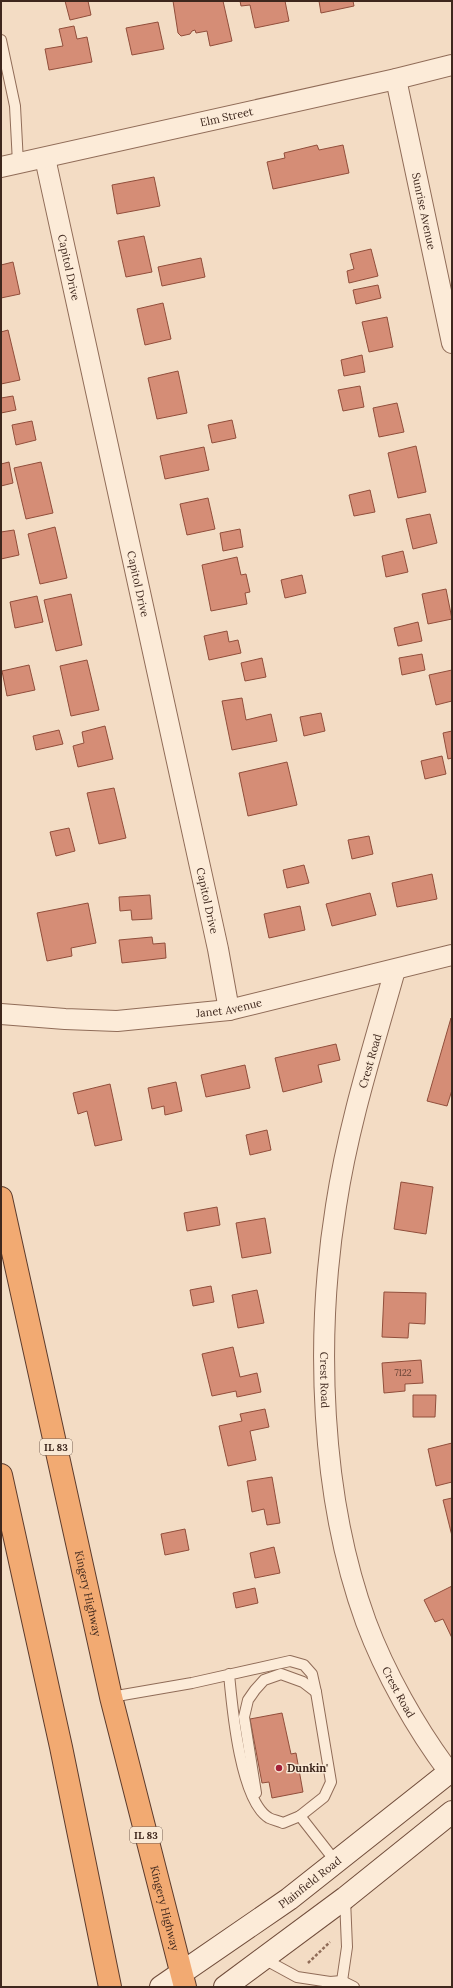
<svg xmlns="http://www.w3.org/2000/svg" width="453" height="1988" font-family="Lora,serif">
<rect width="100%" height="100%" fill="#f3dcc4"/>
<g fill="#d58d76" stroke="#914e3b">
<path d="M65,1H88L91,15L70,20Z"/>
<path d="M173,1H223L232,41L210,46L207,31L196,33L195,30L192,31L190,34L181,36L178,33Z"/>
<path d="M240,1H285L289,21L255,28L250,5L241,6Z"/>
<path d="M319,1H353L354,6L321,13Z"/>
<path d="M158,22L164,49L132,55L126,28Z"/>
<path d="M74,26L77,39L87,37L92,62L49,70L45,49L63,46L59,29Z"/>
<path d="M317,145L319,150L343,145L349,173L273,189L267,162L285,158L284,153Z"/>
<path d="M154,177L160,206L117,214L112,185Z"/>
<path d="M144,236L152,272L126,277L118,241Z"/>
<path d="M371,249L378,276L349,283L347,271L354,269L350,254Z"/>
<path d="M201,258L205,277L162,286L158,267Z"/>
<path d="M13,262L20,294L1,298V265Z"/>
<path d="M378,285L381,298L356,304L353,290Z"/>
<path d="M163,303L171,339L145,345L137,309Z"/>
<path d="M387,317L393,347L369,352L362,322Z"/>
<path d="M8,330L20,380L1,384V332Z"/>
<path d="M362,355L365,372L344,376L341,360Z"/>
<path d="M178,371L187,413L157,419L148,378Z"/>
<path d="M360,386L364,407L343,411L338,390Z"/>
<path d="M13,396L16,410L1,413V398Z"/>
<path d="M397,403L404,432L379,437L373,408Z"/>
<path d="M232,420L236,438L212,443L208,425Z"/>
<path d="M32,421L36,440L16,445L12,425Z"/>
<path d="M416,446L426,492L398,498L388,453Z"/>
<path d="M204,447L209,470L165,479L160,456Z"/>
<path d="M9,462L13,483L1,486V464Z"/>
<path d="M41,462L53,513L26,519L14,468Z"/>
<path d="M370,490L375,512L354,516L349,495Z"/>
<path d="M208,498L215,529L187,535L180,504Z"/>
<path d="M430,514L437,543L413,549L406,519Z"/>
<path d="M55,527L67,578L40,584L28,534Z"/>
<path d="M240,529L243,547L223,551L220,533Z"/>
<path d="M14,530L19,555L1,559V532Z"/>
<path d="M403,551L408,572L386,577L382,556Z"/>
<path d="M237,557L241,575L246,574L250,592L245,593L247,604L211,611L202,565Z"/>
<path d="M302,575L306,593L285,598L281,580Z"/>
<path d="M446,589L452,619L428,624L422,594Z"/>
<path d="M71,594L82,645L56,651L44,600Z"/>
<path d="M37,596L43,622L15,628L10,602Z"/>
<path d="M418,622L422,641L398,646L394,628Z"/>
<path d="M227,631L229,642L238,640L241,653L209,660L204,636Z"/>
<path d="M422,654L425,670L402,675L399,658Z"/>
<path d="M262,658L266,677L245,681L241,663Z"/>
<path d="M87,660L99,710L71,716L60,666Z"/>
<path d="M29,665L35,690L7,696L2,671Z"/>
<path d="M452,670V701L436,705L429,675Z"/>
<path d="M242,698L246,720L271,714L277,741L232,750L222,701Z"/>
<path d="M321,713L325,731L304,736L300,717Z"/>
<path d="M105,726L113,759L78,767L73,746L84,743L82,732Z"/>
<path d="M59,730L63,744L36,750L33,736Z"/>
<path d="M452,731V758L448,759L443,733Z"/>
<path d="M442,756L446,774L425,779L421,761Z"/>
<path d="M287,762L297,805L248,816L239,773Z"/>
<path d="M114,788L126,838L99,844L87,793Z"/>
<path d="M69,828L75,851L56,856L50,832Z"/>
<path d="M369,836L373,854L352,859L348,840Z"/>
<path d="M304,865L309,883L287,888L283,870Z"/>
<path d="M432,874L437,899L397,907L392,883Z"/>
<path d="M370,893L376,915L332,926L326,904Z"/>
<path d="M150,895L152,919L132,920L131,910L120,911L119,897Z"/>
<path d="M88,903L96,943L71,948L72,956L47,961L37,913Z"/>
<path d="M300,906L305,930L269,938L264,914Z"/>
<path d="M152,937L153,944L165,943L166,958L122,963L119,940Z"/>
<path d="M451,1018L452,1090L447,1106L427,1101Z"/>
<path d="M336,1044L340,1060L318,1065L322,1082L283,1092L275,1058Z"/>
<path d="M245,1065L250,1088L206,1097L201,1075Z"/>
<path d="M176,1082L182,1111L165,1115L164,1106L152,1109L148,1088Z"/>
<path d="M110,1084L122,1140L95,1146L87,1111L78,1114L73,1093Z"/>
<path d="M267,1130L271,1150L250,1155L246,1135Z"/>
<path d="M401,1182L433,1187L426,1234L394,1229Z"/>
<path d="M217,1207L220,1225L187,1231L184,1213Z"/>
<path d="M265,1218L271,1253L242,1258L236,1223Z"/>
<path d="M211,1286L214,1302L193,1306L190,1290Z"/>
<path d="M257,1290L264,1323L238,1328L232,1295Z"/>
<path d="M384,1292L426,1293L425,1324L409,1323L408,1338L382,1337Z"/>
<path d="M233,1347L240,1377L257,1373L261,1392L237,1397L236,1391L212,1396L202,1354Z"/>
<path d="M421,1360L423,1383L405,1384V1391L384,1393L382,1363Z"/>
<path d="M413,1395H436L435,1417H413Z"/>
<path d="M265,1409L269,1427L250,1431L256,1460L228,1466L219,1426L242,1421L240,1414Z"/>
<path d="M452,1443V1482L436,1486L428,1449Z"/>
<path d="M272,1477L280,1523L267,1525L264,1509L252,1512L247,1481Z"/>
<path d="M452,1498V1536L443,1500Z"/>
<path d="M185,1529L189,1550L165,1555L161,1534Z"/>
<path d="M274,1547L280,1573L255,1578L250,1553Z"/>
<path d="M452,1586V1638L443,1619L435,1622L424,1600Z"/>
<path d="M255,1588L258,1603L236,1608L233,1593Z"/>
<path d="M282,1713L291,1754L296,1753L303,1792L272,1798L269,1782L262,1783L250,1719Z"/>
</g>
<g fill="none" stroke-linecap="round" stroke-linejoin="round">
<defs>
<g id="service">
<path d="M1,40L15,106L18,163"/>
<path d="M111,1697L192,1683L290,1661L304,1665L312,1674L316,1692L331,1782L324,1797L300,1816L283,1823C279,1821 273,1820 269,1818C240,1801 232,1706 229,1674"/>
<path d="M256,1793L244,1717L248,1700L255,1690L264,1680L281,1674L303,1682L316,1692"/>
<path d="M300,1816L336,1862"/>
<path d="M264,1959L297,1977L330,1982L342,1981L354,1987"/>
<path d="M342,1981L347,1947L345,1899"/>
</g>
<g id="minor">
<path id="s1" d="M396,79L452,343"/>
<path id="s2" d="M45,158L218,949L229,1010"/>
<path id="s3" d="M1,167L396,79L452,65"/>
<path id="s4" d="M395,970C373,1048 348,1126 336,1206C315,1337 320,1496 366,1622C385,1673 416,1728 449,1772"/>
<path id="s5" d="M1,1014L65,1019L117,1021L229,1010L452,955"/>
</g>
<g id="secondary">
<path id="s6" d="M161,1987L289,1899L452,1770"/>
<path d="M225,1987L345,1898L452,1812"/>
</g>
<g id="trunk">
<path id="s7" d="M1,1198L111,1697L185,1987"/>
<path d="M1,1475L61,1747L110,1987"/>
</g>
</defs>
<use href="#service" stroke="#906c58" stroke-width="12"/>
<use href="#minor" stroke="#906c58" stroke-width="22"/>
<use href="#secondary" stroke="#714d3b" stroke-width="24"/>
<use href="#trunk" stroke="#5d3b2c" stroke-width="24"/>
<path stroke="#906c58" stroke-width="2.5" stroke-dasharray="3 2" stroke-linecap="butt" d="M308,1963L330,1942"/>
<use href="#service" stroke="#fcebd8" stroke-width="10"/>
<use href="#minor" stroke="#fcebd8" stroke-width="20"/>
<use href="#secondary" stroke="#fcebd8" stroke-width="22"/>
<use href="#trunk" stroke="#f2aa72" stroke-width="22"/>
</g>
<circle fill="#a52139" stroke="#f9e8d4" stroke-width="1.5" cx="279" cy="1768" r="4"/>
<g text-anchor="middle" stroke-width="3" stroke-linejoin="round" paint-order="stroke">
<g font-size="9" fill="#644033">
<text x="403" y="1376">7122</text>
</g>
<g fill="#f9e8d4" stroke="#766154" stroke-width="1">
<rect x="40" y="1439" width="32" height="16" rx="3"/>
<rect x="130" y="1827" width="32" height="16" rx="3"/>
</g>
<g font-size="10" font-weight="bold" fill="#3e271d">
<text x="56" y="1451">IL 83</text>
<text x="146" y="1839">IL 83</text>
</g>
<g font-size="11" fill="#3e271d" stroke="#f9e8d4">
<text dy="4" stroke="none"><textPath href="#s3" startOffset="231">Elm Street</textPath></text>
<text dy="4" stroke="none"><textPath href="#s1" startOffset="135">Sunrise Avenue</textPath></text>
<text dy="4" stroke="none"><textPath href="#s2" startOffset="112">Capitol Drive</textPath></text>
<text dy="4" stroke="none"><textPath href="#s2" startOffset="436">Capitol Drive</textPath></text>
<text dy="4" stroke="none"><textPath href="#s2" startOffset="760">Capitol Drive</textPath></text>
<text dy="4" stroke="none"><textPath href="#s5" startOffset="229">Janet Avenue</textPath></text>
<text transform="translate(370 1061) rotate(-74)" y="4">Crest Road</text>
<text dy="4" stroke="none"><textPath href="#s4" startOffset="418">Crest Road</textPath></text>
<text dy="4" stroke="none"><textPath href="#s7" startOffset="405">Kingery Highway</textPath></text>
<text dy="4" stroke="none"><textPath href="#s4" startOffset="742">Crest Road</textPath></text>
<text dy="4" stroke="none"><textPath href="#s6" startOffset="182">Plainfield Road</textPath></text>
<text dy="4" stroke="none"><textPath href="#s7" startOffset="729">Kingery Highway</textPath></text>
</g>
<g font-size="11" font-weight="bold" fill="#3e271d" stroke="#f9e8d4" text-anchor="start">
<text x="287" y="1772">Dunkin'</text>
</g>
</g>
<rect width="453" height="1988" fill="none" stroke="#3e271d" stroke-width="4"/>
</svg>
